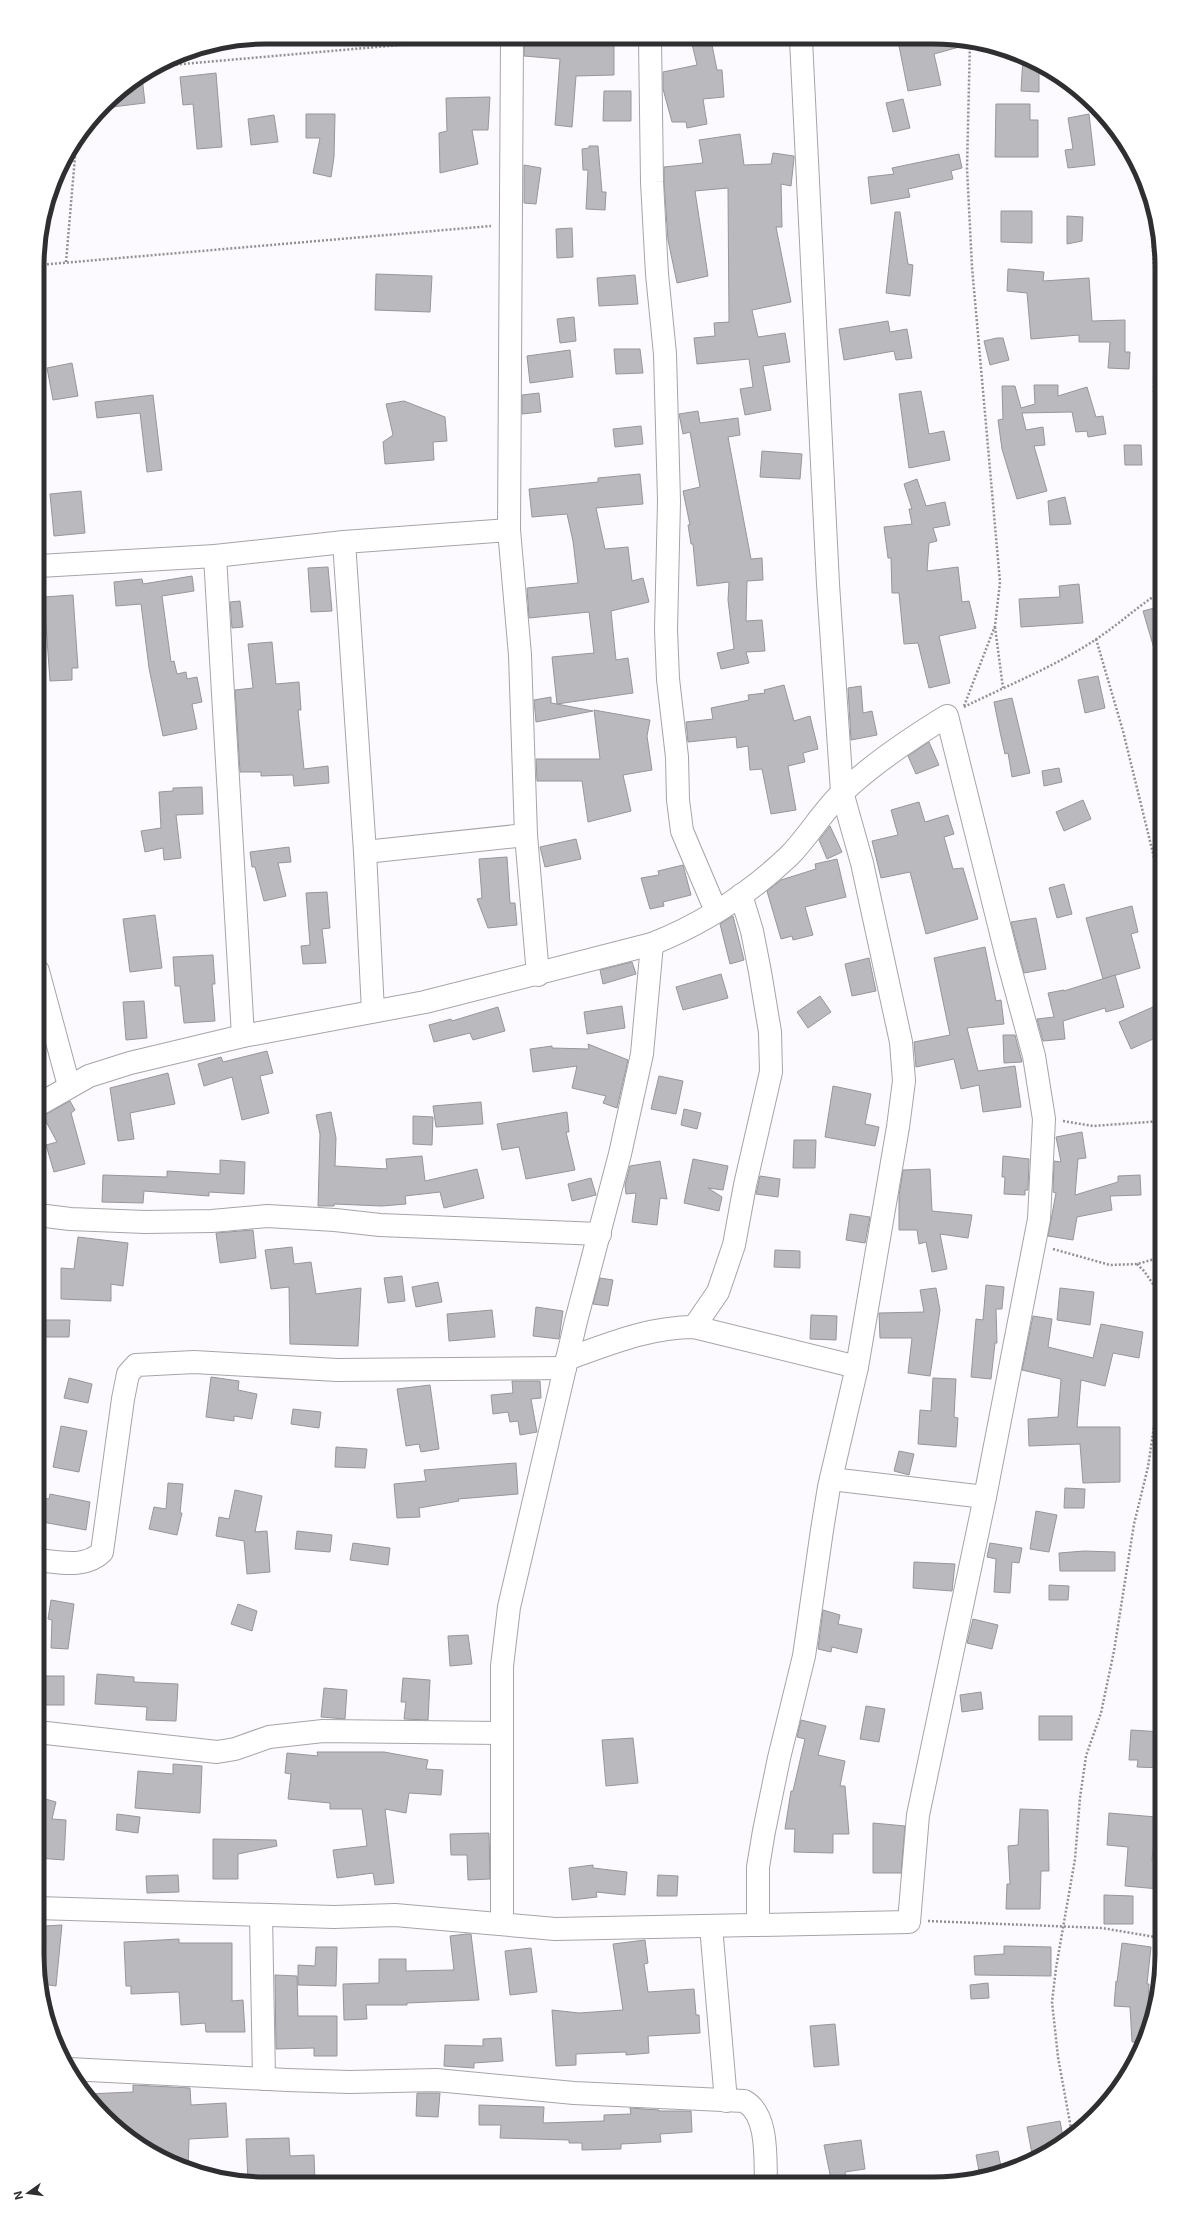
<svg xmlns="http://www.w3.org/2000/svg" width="1199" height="2221" font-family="Inter,sans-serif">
<rect width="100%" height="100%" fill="#fcfaff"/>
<g fill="#b9b9be" stroke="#96969b">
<path d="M524,39H614V75L576,76L572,127L555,125L560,59L524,56Z"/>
<path d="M711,40L717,70H722L724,97L703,99L707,124L687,128L686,122H672L663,89V72L697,65L692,44Z"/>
<path d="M898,41H962L963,46L934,54L941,85L908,91Z"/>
<path d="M1023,57L1039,64V92L1021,91Z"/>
<path d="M216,73L222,147L197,149L193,104L183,105L180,77Z"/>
<path d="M142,77L145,103L104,108L115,94Z"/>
<path d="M604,91H631V121H603Z"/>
<path d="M490,97L488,130H472L478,164L440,173L439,133L447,131L446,98Z"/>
<path d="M903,99L910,128L893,132L886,103Z"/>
<path d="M996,104H1030V120H1038V157H995Z"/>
<path d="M306,114H335L334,157L331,177L313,173L320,138H306Z"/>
<path d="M1089,114L1095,165L1068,168L1065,150L1073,149L1068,118Z"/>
<path d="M274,115L278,142L251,145L248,119Z"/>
<path d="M740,134L744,165L771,164L773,153L794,156V158L791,186L781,184L782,227H776L791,302L752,310L758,337L785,333L790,362L763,366L771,410L745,415L740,389L753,387L749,359L697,364L694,338L715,336L714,323L729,322L728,188L695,191L708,276L677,283L668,240L664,182V167L703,163L699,140Z"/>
<path d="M589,146H598L602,192H606L605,210L586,209L588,170H583L582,149L589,148Z"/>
<path d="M959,154L962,168L951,171L953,179L908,189L910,197L871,204L868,177L894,174L892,168Z"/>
<path d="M524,165L541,168L536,204L524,203Z"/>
<path d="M1001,211H1032V243L1001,242Z"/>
<path d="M895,212H900L908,264L913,265L910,296L886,293Z"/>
<path d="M1067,216L1083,217L1082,241L1067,244Z"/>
<path d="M572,228L573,257L557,258L556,229Z"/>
<path d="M1008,269L1044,272L1043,281L1089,278L1092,321L1125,320V352H1130L1129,369L1108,368L1110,342H1079V335L1031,339L1027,293L1007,291Z"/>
<path d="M376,274L432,276L430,312L375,310Z"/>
<path d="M635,275L638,304L599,306L597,278Z"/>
<path d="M574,317L576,341L560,343L557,319Z"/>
<path d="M888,321L890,332L907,329L912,358L896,360L894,351L844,360L839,329Z"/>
<path d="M997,338H1003L1009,360L990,365L984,341Z"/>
<path d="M614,349H640L643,373L616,374Z"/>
<path d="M570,350L573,377L530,383L527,356Z"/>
<path d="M72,363L78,396L53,400L47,368Z"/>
<path d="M1034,385H1058V396L1087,387L1096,417L1103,416L1106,434L1088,437L1087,431L1076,432L1072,412L1022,413L1026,430L1043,427L1045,445L1034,446L1047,491L1017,499L1002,449L998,420L1003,419L1002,386H1015L1021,408L1035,404Z"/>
<path d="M921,391L929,434L944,431L950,460L909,468L899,394Z"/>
<path d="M539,393L541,412L522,414V395Z"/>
<path d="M153,395L162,470L147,472L140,413L97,418L95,402Z"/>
<path d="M404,401L445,417L447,441L433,442L434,460L385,464L383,442L393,435L386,404Z"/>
<path d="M698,411L700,423L738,418L740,435L728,437L751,559L762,558L763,580L747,581L746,621L762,620L765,651L746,652L749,663L721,669L717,653L734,649L728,600L729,582L697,586L693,544H691L688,525H690L683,491L700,487L690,432L683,434L679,414Z"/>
<path d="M641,426L643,444L615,447L613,429Z"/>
<path d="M1124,445H1141L1142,465H1125Z"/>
<path d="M762,451L802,454L800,479L760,477Z"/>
<path d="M640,474L643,504L596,508L605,549L628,547L632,581L643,578L649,602L611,611L616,660L628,658L633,693L557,704L593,711L536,722L534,700L551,697V703L557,704L552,657L594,653L589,612L529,618L527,588L578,583L573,541L567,514L532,517L529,489L598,482V478Z"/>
<path d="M917,479L926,506L945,502L950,525L933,528L937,541L929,543L927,571L958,567L962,602L969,601L976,628L939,636L950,683L929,688L918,643L904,644L899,593H892L891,558H888L884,527L912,524L909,509H912L904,484Z"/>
<path d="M81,491L85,533L54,536L50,494Z"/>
<path d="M1065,497L1071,524L1050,525L1048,501Z"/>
<path d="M328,567L332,611L311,612L308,568Z"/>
<path d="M192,576L194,591L162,596L171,662L174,661L177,674L186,672L187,679L197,677L202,702L192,704L197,729L163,736L149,668L141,604L116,606L114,582L142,579L143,584Z"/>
<path d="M1079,584L1083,623L1021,627L1019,599L1060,597L1059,586Z"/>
<path d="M73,595L78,668H72V680L50,681L44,597Z"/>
<path d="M240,601L243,627L232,628L230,602Z"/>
<path d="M1162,606V662H1158L1143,611Z"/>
<path d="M272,642L276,684L299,682L301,710H298L304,769L328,766L329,783L294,786L293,775L261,776V772H240L235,690L253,688L248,644Z"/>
<path d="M1098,676L1105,708L1085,713L1078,680Z"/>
<path d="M784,685L794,721L810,716L818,749L803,753L805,762L788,766L796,810L771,814L762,769L750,770L748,746L737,748L736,737L688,742L686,722L713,719L711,708L749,700L748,695L765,693L764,690Z"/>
<path d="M861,686L863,713L872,711L877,735L851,740L848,688Z"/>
<path d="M1012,698L1030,773L1012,777L1008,753L1005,754L1000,732L994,702Z"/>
<path d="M594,710L650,720L647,736L652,770L623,775L631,811L588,822L582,781H537L536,759H600Z"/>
<path d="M929,742L939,765L916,774L908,756Z"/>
<path d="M1059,768L1062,782L1044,786L1042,771Z"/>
<path d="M202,787L203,814L176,815L181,858L164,860L163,848L145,852L141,831L161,828L159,792L173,791V788Z"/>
<path d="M1083,800L1091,819L1064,831L1056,812Z"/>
<path d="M919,802L925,822L948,815L954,834L944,837L953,869L963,868L978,919L926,934L910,872L881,878L872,841L898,835L891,810Z"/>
<path d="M830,826L842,852L827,859L819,840Z"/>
<path d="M576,839L581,859L545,867L540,847Z"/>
<path d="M289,847L291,862L278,863L286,896L264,901L255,867H252L250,852Z"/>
<path d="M507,857L510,903H515L517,925L488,928L477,899L482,898L479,859Z"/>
<path d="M837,859L846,897L805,907L813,935L793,940L792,936L781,939L767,891L781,880L816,869L815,864Z"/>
<path d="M683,865L691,895L663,902L664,906L650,909L641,878L659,875L658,871Z"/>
<path d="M1064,884L1072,914L1057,918L1049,888Z"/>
<path d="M327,892L330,928L322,929L326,963L303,964L301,946L310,945L306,893Z"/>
<path d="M1132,906L1138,932L1131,934L1140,968L1103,979L1086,918Z"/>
<path d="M155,915L162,968L130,972L123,919Z"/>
<path d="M733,916L744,960L730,964L720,924Z"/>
<path d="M1036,918L1046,969L1024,973L1011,922Z"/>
<path d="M985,947L996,1001L1001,1000L1004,1024L967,1028L978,1071L1015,1066L1021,1107L983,1112L979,1085L961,1089L954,1059L916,1067L914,1042L950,1035L934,958Z"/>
<path d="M213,955L215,984H212L215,1021L184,1023L180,986H175L173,957Z"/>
<path d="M869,958L876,991L852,996L845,964Z"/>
<path d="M632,962L636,974L603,984L600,970Z"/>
<path d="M721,974L728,998L683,1010L676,987Z"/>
<path d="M1115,975L1124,1007L1106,1012L1105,1008L1063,1021L1065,1039L1043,1041L1037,1019L1054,1017L1048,993L1064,990V991Z"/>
<path d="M820,996L831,1012L808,1028L797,1012Z"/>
<path d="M144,1001L147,1038L126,1040L123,1002Z"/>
<path d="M1162,1003V1035L1131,1049L1119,1022Z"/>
<path d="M622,1006L625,1028L587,1034L584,1012Z"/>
<path d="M498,1007L505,1031L473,1040L470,1033L434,1042L429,1025L451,1019L452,1021Z"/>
<path d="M1003,1035H1015L1022,1062L1004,1063Z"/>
<path d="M588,1044L628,1060L617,1108L603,1103L606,1096L572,1088L577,1066L533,1072L530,1049L552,1046V1048L589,1049Z"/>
<path d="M267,1051L273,1073L260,1076L269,1113L242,1120L232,1077L204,1086L198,1064L221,1057L223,1062Z"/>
<path d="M168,1073L175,1104L130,1113L134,1139L118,1141L110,1088Z"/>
<path d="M659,1076L683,1081L676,1114L651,1109Z"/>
<path d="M833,1086L871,1094L865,1124L879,1127L875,1146L825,1137Z"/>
<path d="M70,1101L75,1110L71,1113L85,1164L54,1172L46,1145L57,1142L43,1116Z"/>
<path d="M481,1102L483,1124L436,1127L433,1106Z"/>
<path d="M684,1109L701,1113L697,1129L681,1125Z"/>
<path d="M331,1112L336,1138L335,1166L387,1169L386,1159L422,1156L425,1181L477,1169L484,1198L444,1208L440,1192L405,1196L406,1204L382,1206L334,1204V1206H318L320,1134L316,1115Z"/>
<path d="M567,1112L569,1132H566L575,1170L526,1179L519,1147L502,1150L497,1124Z"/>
<path d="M413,1116L433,1117L432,1145L413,1144Z"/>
<path d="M1082,1132L1086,1158L1078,1159L1075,1195L1118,1182V1176L1140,1175L1141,1195L1110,1196L1112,1210L1077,1217L1073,1240L1048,1236L1056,1193L1053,1192L1054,1161L1061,1162L1056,1137Z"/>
<path d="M794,1140H816L815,1168H793Z"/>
<path d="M1003,1156L1029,1159L1028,1190H1025V1195L1004,1194L1005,1177H1002Z"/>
<path d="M693,1159L728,1166L723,1190L708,1188L722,1197L719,1211L684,1203Z"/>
<path d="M220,1160L245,1162L244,1194L209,1192V1196L144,1191L143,1203L102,1202L103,1175L167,1177V1171L220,1174Z"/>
<path d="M660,1161L667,1199L660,1198L657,1225L632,1222L636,1193L626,1194L625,1185L630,1166Z"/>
<path d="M930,1169L932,1211L972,1215L968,1238L940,1234L947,1269L932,1272L926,1242L919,1244L917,1230H899V1196L903,1170Z"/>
<path d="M760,1176L780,1179L778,1197L756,1194Z"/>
<path d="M591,1178L596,1195L572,1201L568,1184Z"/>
<path d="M850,1214L870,1217L865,1243L846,1240Z"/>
<path d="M253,1230L256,1258L220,1263L216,1233Z"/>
<path d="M78,1237L128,1243L123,1286L111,1284V1301L61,1299V1268L74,1269Z"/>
<path d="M292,1247L294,1264L311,1262L316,1294L361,1288L358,1346L290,1344L289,1287L271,1289L265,1250Z"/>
<path d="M775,1250L800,1251V1268L774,1267Z"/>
<path d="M402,1276L405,1301L388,1303L384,1278Z"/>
<path d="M600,1278L613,1280L608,1306L593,1304Z"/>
<path d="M438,1282L442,1302L416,1307L412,1287Z"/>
<path d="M986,1285L1004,1287L1002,1309H996L997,1343H995L991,1379L971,1377L976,1319L983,1320Z"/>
<path d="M936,1288L940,1310L930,1376L908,1373L912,1338H880L879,1313L924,1312L920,1290Z"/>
<path d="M1060,1288L1094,1292L1090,1325L1057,1320Z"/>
<path d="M536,1307L563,1311L559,1339L533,1336Z"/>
<path d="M492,1310L495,1337L449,1341L447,1314Z"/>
<path d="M811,1315L837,1316L836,1340L810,1339Z"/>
<path d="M1033,1316L1052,1319L1048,1347L1093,1358L1101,1324L1143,1332L1139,1358L1113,1353L1105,1386L1081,1380L1077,1427H1120V1482L1083,1483L1080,1444L1029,1446L1028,1419L1058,1417L1061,1379L1022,1370Z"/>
<path d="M38,1320H70L69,1337H38Z"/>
<path d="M211,1377L239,1381L238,1390L257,1394L252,1419L234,1416V1421L206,1417Z"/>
<path d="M69,1378L92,1384L88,1403L64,1398Z"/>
<path d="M933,1378L956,1379L954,1417L958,1418L956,1447L918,1444L920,1410L931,1411Z"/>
<path d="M512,1381H540L541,1398L531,1399L537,1432L520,1435L518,1421L510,1422L508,1412L493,1414L491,1395L513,1393Z"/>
<path d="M430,1385L439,1449L421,1452L419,1444L406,1446L397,1389Z"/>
<path d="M293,1409L321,1412L319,1428L291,1424Z"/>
<path d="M61,1426L87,1431L79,1472L53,1467Z"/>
<path d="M336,1447L367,1449L365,1468L335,1467Z"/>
<path d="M899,1451L914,1454L909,1475L894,1471Z"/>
<path d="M516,1463L518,1494L458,1499L459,1501L419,1508L420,1517L397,1518L394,1484L426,1481L424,1470Z"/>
<path d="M168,1483L183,1484L180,1513H182L177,1535L149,1529L154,1507L166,1509Z"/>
<path d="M1065,1488L1085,1489L1084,1508H1064Z"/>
<path d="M235,1490L262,1496L255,1532L267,1531L270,1572L247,1574L244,1541L216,1536L219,1517L229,1519Z"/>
<path d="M50,1494L90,1502L86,1530L37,1521L38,1497L49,1499Z"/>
<path d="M1036,1511L1057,1515L1049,1552L1030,1549Z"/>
<path d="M297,1531L332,1535L330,1552L295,1549Z"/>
<path d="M353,1543L390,1548L388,1565L350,1560Z"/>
<path d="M990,1543L1022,1548L1019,1563L1012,1562L1010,1593L994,1592L996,1559L987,1557Z"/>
<path d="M1084,1551L1115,1552V1571H1060L1059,1553Z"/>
<path d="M914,1562L955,1564L952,1591L913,1588Z"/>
<path d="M1049,1585L1069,1586L1068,1600H1049Z"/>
<path d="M51,1600L74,1604L68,1649L51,1648L52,1620L48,1619Z"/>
<path d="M238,1604L257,1611L252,1631L231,1624Z"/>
<path d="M823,1610L840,1615L838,1624L862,1629L857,1653L832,1647L831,1652L818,1649Z"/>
<path d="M973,1619L998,1625L992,1649L967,1643Z"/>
<path d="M468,1635L472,1664L450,1666L448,1636Z"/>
<path d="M97,1674L134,1677V1682L178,1684L176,1721L146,1720L147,1707L95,1704Z"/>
<rect x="37" y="1676" width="27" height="29"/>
<path d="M403,1678L430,1680L428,1720L404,1719L406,1702H401Z"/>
<path d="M324,1688L347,1690L345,1719L321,1717Z"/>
<path d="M981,1692L983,1709L962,1712L960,1695Z"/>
<path d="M866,1706L885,1709L879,1742L860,1739Z"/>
<rect x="1039" y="1716" width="33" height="24"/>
<path d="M801,1720L826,1726L818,1755L845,1761L840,1786H845L849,1834H833V1853L794,1852L795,1829H785L791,1791H793L805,1739L797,1737Z"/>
<path d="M1131,1730L1162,1732V1768L1137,1767L1138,1760H1129Z"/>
<path d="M633,1738L638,1783L606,1786L602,1740Z"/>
<path d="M317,1752H384L428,1760L426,1769L443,1770L441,1795L409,1793L406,1813L385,1809L394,1883L375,1885L373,1873L337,1878L333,1850L367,1846L362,1809H330V1803L288,1799L291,1774L285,1773L287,1753L318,1756Z"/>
<path d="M173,1764L202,1766L200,1813L135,1808L138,1771L173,1774Z"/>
<path d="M42,1798L56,1802L52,1819L66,1820L64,1860L37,1858L39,1810Z"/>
<path d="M1020,1809L1048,1810L1049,1871H1041L1040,1909H1006L1007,1884H1010L1008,1846L1018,1845Z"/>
<path d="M1109,1813L1156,1817L1152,1861L1161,1862L1159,1889L1125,1886L1128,1847L1107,1845Z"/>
<path d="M117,1814L140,1817L138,1833L116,1830Z"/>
<path d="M873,1823L905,1826L901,1873H873Z"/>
<path d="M489,1833L490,1879L468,1880L467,1855H451L450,1834Z"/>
<path d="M213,1839L276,1840L277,1846L238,1854V1879H213Z"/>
<path d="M593,1865V1868L627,1872L625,1895L596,1892L597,1897L572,1900L569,1868Z"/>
<path d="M178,1875L179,1892L147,1893L146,1876Z"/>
<path d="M658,1875L678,1876L677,1896H657Z"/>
<path d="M1104,1895L1133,1896V1924H1104Z"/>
<path d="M62,1925L56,1986L42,1984L37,1955V1941L46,1942L45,1926Z"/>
<path d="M466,1934H471L479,2000L407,2003V2005H366L367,2019L344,2020L343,1984L379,1983V1959H406V1971L454,1970L450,1936Z"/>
<path d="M179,1939V1943H232V2001L243,2000L245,2032H206L205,2023L181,2025L179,1992L131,1994V1986H126L124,1942Z"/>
<path d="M645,1940L648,1963L644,1964L648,1992L694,1989L696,2015H699L700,2033L648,2036L649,2053L626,2055V2052L576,2054V2065L556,2066L552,2010L579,2013L623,2010L613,1944Z"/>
<path d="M1122,1943L1151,1947L1147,1984H1149L1148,2012L1152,2011L1145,2042H1132L1130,2007L1114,2006L1116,1981L1117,1982Z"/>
<path d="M1004,1946L1051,1947V1976L975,1975L974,1956L1004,1954Z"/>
<path d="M316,1947H337L336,1986L298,1985V1965L315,1966Z"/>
<path d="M531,1948L537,1992L510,1995L505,1951Z"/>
<path d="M275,1975L297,1976L298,2016H337V2056H314V2048L276,2049Z"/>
<path d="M988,1983L989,1998L971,1999L970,1985Z"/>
<path d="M835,2024L839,2065L814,2067L810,2026Z"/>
<path d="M501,2038L503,2061L474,2063V2068L444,2066L445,2045L483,2046V2039Z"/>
<path d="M133,2085L190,2088L191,2105L226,2103L228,2137L189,2139L188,2169L178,2166L115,2127L86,2094L133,2092Z"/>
<path d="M417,2093H440L438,2117L416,2116Z"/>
<path d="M479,2105L544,2107L543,2123L604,2121V2115L631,2114L630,2108L659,2110V2111H691L692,2132L660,2134L661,2142L621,2144V2149L582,2150V2143H569V2140L500,2138L501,2125H479Z"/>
<path d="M1060,2121L1064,2142L1033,2159L1027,2127Z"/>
<path d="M289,2138L290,2156L314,2155L315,2182H248L246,2139Z"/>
<path d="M861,2140L865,2169L845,2172L847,2184H832L824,2145Z"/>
<path d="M998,2151L1002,2172L980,2176L976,2155Z"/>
</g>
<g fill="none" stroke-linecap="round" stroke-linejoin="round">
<defs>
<g id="minor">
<path d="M650,39L652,182L657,274L665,354L669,501L666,630L668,679L677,757L678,800L682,831L716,911"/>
<path d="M509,530L512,39"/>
<path d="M344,542L365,852L373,1011"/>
<path d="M215,556L243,1036"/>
<path d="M39,566L215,556L344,542L509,530L520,655L526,835L538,975"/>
<path d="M365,852L526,835"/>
<path d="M38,971L69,1086"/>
<path d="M38,1105L89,1076L130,1063L243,1036L425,1002L652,944C702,924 750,893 789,856C809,836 823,810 844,791C875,762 911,738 947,716L1007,957L1034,1056L1044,1119L1039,1219L985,1497L831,1479"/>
<path d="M38,1215L70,1219L145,1222L212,1221L267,1216L335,1220L380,1225L600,1234"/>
<path d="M694,1327L718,1292L734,1245L745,1185L771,1072L770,1032L760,972L752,931L741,895"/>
<path d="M567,1359C609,1344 649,1327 694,1327L857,1367"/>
<path d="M37,1560C59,1562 85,1569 102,1552L123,1399L128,1374L136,1365L194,1362L337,1370L565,1368"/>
<path d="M37,1732L217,1752L235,1749L269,1737L323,1731L501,1733"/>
<path d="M37,1908L334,1917L395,1915L555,1929L909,1922L918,1815L985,1497"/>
<path d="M261,1915L264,2079"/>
<path d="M502,1924V1666L509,1607L576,1321L620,1154L642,1054L652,944"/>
<path d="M758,1925V1867L764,1831L779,1758L804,1656L822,1530L829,1487L857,1367L898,1127L904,1081L901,1042L862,863L842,792L828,584L801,40"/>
<path d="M711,1926L726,2101"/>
<path d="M69,2069L287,2080L350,2082L436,2080L574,2093L744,2101C769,2114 765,2159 766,2184"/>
</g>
</defs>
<use href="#minor" stroke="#a6a4a9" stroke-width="24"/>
<g stroke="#919094" stroke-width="2.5" stroke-dasharray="2 2" stroke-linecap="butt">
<path d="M160,66L479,38"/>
<path d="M1149,190L1155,282L1154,391L1162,468"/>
<path d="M66,262L76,145"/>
<path d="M39,265L491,226"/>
<path d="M995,627L1003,688"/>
<path d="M1096,639L1123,731L1162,890"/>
<path d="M964,706L995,626L1000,582L972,267L967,168L970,41"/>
<path d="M964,707C1008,685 1054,667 1095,640C1118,625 1138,606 1162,591"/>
<path d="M1063,1121L1093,1126L1162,1121"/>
<path d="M1053,1249L1110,1265L1137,1264L1162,1257"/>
<path d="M1137,1264L1144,1271L1162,1297"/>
<path d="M928,1921L1102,1928L1161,1938"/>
<path d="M1072,2134L1058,2057L1052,2002L1056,1968L1075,1859L1080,1798L1086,1756L1101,1713L1114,1651L1134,1524L1148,1467L1162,1372"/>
</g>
<use href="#minor" stroke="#fff" stroke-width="22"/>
</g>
<path d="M0 0H1199V2221H0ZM266 44H933A222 222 0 0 1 1155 266V1955A222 222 0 0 1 933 2177H266A222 222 0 0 1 44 1955V266A222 222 0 0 1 266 44Z" fill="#fff" fill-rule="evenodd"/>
<path fill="none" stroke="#2f2f31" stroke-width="5" d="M266 44H933A222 222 0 0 1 1155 266V1955A222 222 0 0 1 933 2177H266A222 222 0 0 1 44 1955V266A222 222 0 0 1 266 44Z"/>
<g transform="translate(28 2193) rotate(256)" stroke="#ffffff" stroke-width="3" paint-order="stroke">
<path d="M0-3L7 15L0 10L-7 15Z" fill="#2f2f31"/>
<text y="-6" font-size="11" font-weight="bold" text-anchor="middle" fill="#2f2f31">N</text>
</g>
</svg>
